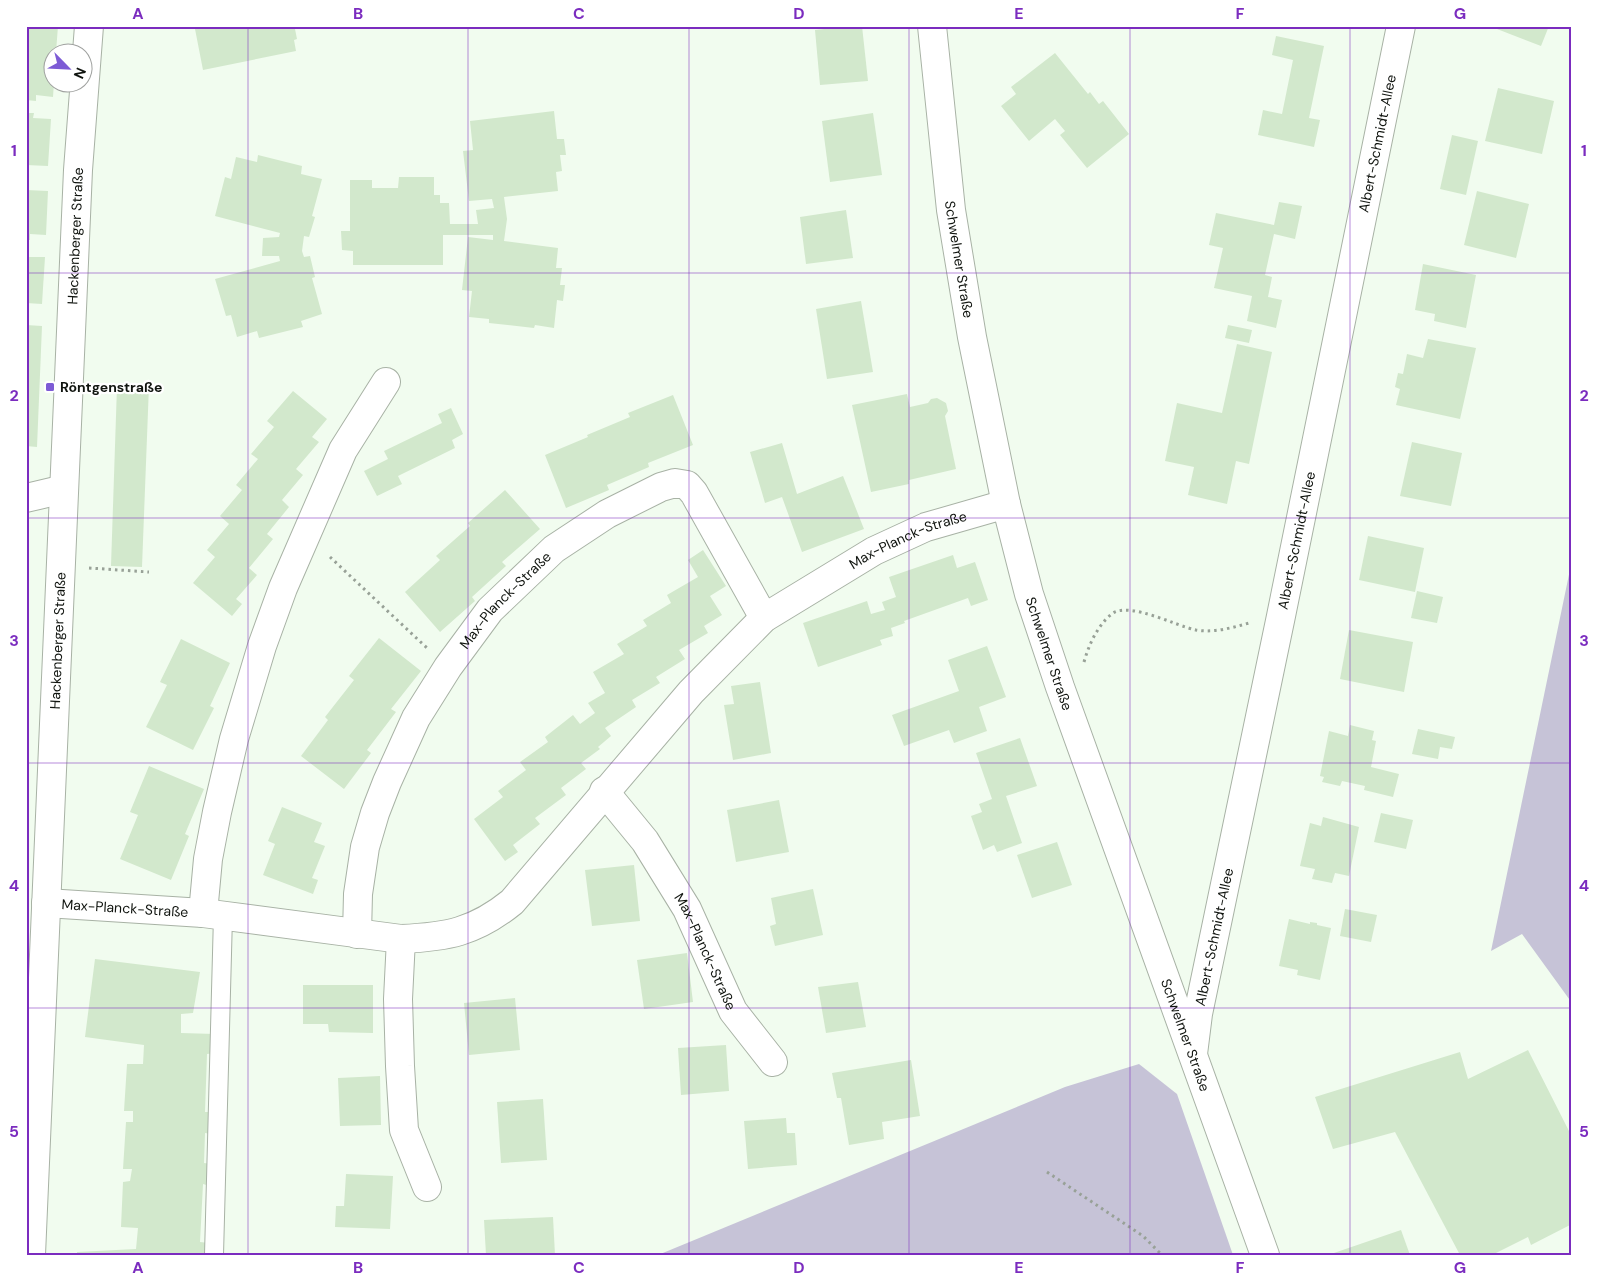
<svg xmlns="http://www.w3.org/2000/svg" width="1598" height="1281" font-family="'DM Sans',sans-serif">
<rect width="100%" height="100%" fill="#f1fcef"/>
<g fill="#c6c3d7">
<path d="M1572,560V1003L1522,934L1491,951Z"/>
<path d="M1139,1064L1177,1094L1233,1255H658L1065,1087Z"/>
</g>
<g fill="#d2e8cc">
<path d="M26,26H58L56,52H52V82H54L53,97L36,95V101L26,100Z"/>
<path d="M208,26H291V29H295L297,39L294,40L296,51L203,70L195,29Z"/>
<path d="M852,26H862L868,81L820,85L815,30Z"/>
<path d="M1498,26H1549L1541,46L1497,29Z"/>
<path d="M1276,36L1324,46L1309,118L1320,120L1314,147L1258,135L1263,110L1282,114L1293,60L1272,55Z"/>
<path d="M1055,53L1088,94L1090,92L1099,104L1103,101L1129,134L1087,168L1060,135L1065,131L1055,119L1029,141L1001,106L1016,94L1011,87Z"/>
<path d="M1498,88L1554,101L1542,154L1485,141Z"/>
<path d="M554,111L557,139H564L566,155H560L562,171L556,172L558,191L504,197L507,219L504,241L558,248L556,268H562L560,285H565L563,301L557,300L554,328L535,325L534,328L489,323V319L469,317L472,291L462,290L468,237L493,240V235H443V265H353V251L342,250L341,231H350V180H372V188H398L399,177H434V195H440V203H449L450,224H478L476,210L494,208L492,199L469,201L463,151L473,150L470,121Z"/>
<path d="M26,113H34L33,118L51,119L48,166L26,165Z"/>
<path d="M873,113L882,175L830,182L822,121Z"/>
<path d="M1452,135L1478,141L1466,195L1440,189Z"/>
<path d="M258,155L302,166L301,174L322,179L312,216L315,217L309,237L304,236L302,251L304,257L310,256L315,277L312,278L322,314L301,321L303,327L259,338L257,331L237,337L231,315L226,316L215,279L280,261L279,256H262L263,238L279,237L280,233L215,216L225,177L231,179L236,157L257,162Z"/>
<path d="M26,190L48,191L46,235L30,234V240H26Z"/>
<path d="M1477,191L1529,204L1516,258L1464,245Z"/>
<path d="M1279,202L1302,206L1295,239L1274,234L1265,275L1272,277L1268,297L1282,300L1276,328L1247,321L1252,296L1214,288L1223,248L1209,245L1216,213L1274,225Z"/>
<path d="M846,210L853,258L806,264L800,217Z"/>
<path d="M26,257H45L42,304L26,303Z"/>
<path d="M1423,264L1476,275L1466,328L1434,321L1435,314L1415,310Z"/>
<path d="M861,301L873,372L827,379L816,309Z"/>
<path d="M26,325L42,326L37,447L26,446Z"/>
<path d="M1228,325L1252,330L1249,343L1225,338Z"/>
<path d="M1428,339L1476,348L1460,419L1396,405L1400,389L1395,387L1398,373L1403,374L1407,354L1423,358Z"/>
<path d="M1237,344L1272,352L1249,464L1236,461L1227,504L1188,495L1194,467L1165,461L1177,403L1222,413Z"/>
<path d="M149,385L142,567L111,566L117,386Z"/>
<path d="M293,391L327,419L312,437L319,442L296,469L303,475L282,500L289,507L267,534L273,539L249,568L257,575L236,599L242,604L232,616L193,583L215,557L207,550L229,524L220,516L242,490L236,485L258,459L251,454L274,427L267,421Z"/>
<path d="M907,394L910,407L928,403L931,399L937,398L946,403L948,411L945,416L956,469L909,480V484L871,492L852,405Z"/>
<path d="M673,395L693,445L648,463L649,467L607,485L609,490L566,508L545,455L588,437L587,435L630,417L628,413Z"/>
<path d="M451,408L463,434L452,440L455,448L398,476L402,484L377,496L364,471L388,459L384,451L442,423L438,414Z"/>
<path d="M1412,442L1462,453L1451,506L1400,496Z"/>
<path d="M782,443L797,494L843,476L864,529L802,552L782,497L765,503L750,452Z"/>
<path d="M505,490L540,529L502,562L506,566L472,597L475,601L440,632L405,592L440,560L436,556L470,526L468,523Z"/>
<path d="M1368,536L1424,548L1415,592L1359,580Z"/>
<path d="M703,550L726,586L710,596L722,615L704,626L708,633L679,650L685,659L656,677L660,683L632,700L636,707L605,728L611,736L598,747L600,749L581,763L586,769L561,788L566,795L535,818L540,824L513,845L518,852L505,861L474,819L503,797L498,791L526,770L520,762L548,742L545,737L573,715L580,724L595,713L588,703L605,693L593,672L624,654L617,644L647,626L643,620L671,603L667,595L698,577L688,560Z"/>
<path d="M953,555L957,568L975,562L988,600L971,606L968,598L904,621L905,623L891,628L893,636L880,640L882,645L818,667L803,623L867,601L871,614L885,610L882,602L896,597L889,577Z"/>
<path d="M1417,591L1443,597L1437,623L1411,618Z"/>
<path d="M1349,630L1413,642L1404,692L1340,679Z"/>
<path d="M379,638L421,671L391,709L396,712L367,750L371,753L344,789L301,756L328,720L325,717L354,680L349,676Z"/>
<path d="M181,639L230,663L210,706L214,708L193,750L146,727L167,685L160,682Z"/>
<path d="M987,646L1006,697L979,707L987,731L954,743L949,730L904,746L892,715L959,691L948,660Z"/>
<path d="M760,682L771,753L733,760L724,705L734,704L731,686Z"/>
<path d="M1350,725L1374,731L1372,740L1376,741L1371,767L1399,774L1393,797L1364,790L1365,786L1342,781L1340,786L1322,782L1324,777L1320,776L1329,731L1348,736Z"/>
<path d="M1418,729L1455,737L1452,749L1440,747L1438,759L1412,754Z"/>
<path d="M1020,738L1037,786L1006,796L1022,843L997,852L994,845L983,850L971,816L982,812L979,804L992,799L976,753Z"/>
<path d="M149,766L204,789L185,834L189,836L171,880L120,859L138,815L130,812Z"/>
<path d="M779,800L789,852L736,862L727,810Z"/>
<path d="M282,807L322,823L314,842L325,846L312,878L318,880L313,894L263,875L275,844L268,841Z"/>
<path d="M1381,813L1413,820L1406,849L1374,842Z"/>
<path d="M1323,817L1359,827L1349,876L1335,873L1332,883L1312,879L1315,869L1300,866L1310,823L1321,826Z"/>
<path d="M1057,842L1072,885L1032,898L1017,855Z"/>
<path d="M634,865L640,921L592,926L585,870Z"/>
<path d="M813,889L823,935L775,946L770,926L776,924L771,898Z"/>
<path d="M1345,909L1377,915L1371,942L1340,936Z"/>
<path d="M1289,919L1310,924V922L1317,923V925L1331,928L1320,980L1297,975L1298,970L1279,966Z"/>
<path d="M687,953L693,1002L644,1009L637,960Z"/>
<path d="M95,959L200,972L193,1013L181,1014V1033L215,1034V1053L207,1054L205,1112H213L212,1134L205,1133L204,1163L212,1164L210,1186L203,1184L200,1242L209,1243L208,1255H77V1252L136,1249L138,1228L121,1227L123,1182L130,1181L132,1169H123L126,1122H133V1111H124L127,1064H143L144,1045L85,1037Z"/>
<path d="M858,982L866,1027L826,1033L818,987Z"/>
<path d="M303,985H373V1033L329,1032L328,1024H303Z"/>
<path d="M515,998L520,1050L469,1055L464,1003Z"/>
<path d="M726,1045L729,1091L681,1095L678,1048Z"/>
<path d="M1528,1050L1572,1137V1224L1531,1245L1528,1237L1492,1255H1460L1395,1132L1333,1149L1315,1097L1460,1052L1468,1079Z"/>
<path d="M911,1060L920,1116L882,1122L884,1139L849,1145L841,1098H837L832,1073Z"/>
<path d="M380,1076L381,1125L340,1126L338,1078Z"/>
<path d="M543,1099L547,1160L501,1163L497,1102Z"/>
<path d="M786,1118L787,1133H795L797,1165L748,1169L744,1121Z"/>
<path d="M346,1174L393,1176L390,1229L335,1227L336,1206H344Z"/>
<path d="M553,1217L555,1255H486L484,1220Z"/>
<path d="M1401,1230L1410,1255H1332L1331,1254Z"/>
</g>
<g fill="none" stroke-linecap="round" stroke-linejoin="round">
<defs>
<path id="service" d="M214,1255L223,916"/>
<g id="minor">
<path d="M26,498L64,489"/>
<path id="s1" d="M604,791L645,841L687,909L733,1011L773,1062"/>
<path id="s2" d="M46,903L203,913L401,939C447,937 475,932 512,902L691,692L764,618L874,551L926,527L1006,504"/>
<path d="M203,913L208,859L217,812L234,739L262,646L283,588L343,450L386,382"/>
<path id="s3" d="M357,934L358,894L365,847L375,813L387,782L416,718L448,667L490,610L554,549L607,514L661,487L675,483L687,485L694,493L764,618"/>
<path d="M401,939L398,999L400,1066L404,1130L427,1187"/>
<path id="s4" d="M1193,1054L1198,1014L1281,616L1401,26"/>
<path id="s5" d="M31,1255L78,170L89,26"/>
</g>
<g id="tertiary">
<path id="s6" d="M932,26L951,210L972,337L1006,504L1029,594L1060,687L1265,1255"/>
</g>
</defs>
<use href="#service" stroke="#a8b2a5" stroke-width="20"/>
<use href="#minor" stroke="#a8b2a5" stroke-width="30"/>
<use href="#tertiary" stroke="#a8b2a5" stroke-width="30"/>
<g stroke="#98a197" stroke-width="3" stroke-dasharray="2.5 4" stroke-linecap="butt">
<path d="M330,557L427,648"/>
<path d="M89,568L149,572"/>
<path d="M1084,662C1088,648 1093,636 1102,624C1105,620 1109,616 1113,613C1131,602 1176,626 1196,630C1214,633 1231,628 1249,623"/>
<path d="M1047,1172L1143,1236L1162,1255"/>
</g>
<use href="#service" stroke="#fff" stroke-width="18"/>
<use href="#minor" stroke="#fff" stroke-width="28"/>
<use href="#tertiary" stroke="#fff" stroke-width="28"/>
</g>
<path fill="none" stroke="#7b2cbf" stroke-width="1" stroke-opacity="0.55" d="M248,26V1255M468,26V1255M689,26V1255M909,26V1255M1130,26V1255M1350,26V1255M26,273H1572M26,518H1572M26,763H1572M26,1008H1572"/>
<rect fill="#7d5bd5" stroke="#fff" stroke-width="2" x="45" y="382" width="10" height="10" rx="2.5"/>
<g text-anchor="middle" stroke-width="4.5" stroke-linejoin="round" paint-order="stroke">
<g font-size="14" fill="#10140f" stroke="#fff">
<text dy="5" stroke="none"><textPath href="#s4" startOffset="929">Albert-Schmidt-Allee</textPath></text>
<text dy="5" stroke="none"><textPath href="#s5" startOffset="1020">Hackenberger Straße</textPath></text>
<text dy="5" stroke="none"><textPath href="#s6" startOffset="235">Schwelmer Straße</textPath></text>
<text dy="5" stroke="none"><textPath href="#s4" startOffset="524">Albert-Schmidt-Allee</textPath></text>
<text dy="5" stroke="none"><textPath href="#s2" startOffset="1021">Max-Planck-Straße</textPath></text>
<text dy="5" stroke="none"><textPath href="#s3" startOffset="375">Max-Planck-Straße</textPath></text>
<text dy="5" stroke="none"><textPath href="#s5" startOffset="615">Hackenberger Straße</textPath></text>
<text dy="5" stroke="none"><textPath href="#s6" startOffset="640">Schwelmer Straße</textPath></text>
<text dy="5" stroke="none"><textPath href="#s2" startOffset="79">Max-Planck-Straße</textPath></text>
<text dy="5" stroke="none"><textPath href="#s4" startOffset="119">Albert-Schmidt-Allee</textPath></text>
<text dy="5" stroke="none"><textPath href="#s1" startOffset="191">Max-Planck-Straße</textPath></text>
<text dy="5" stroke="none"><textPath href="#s6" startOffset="1045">Schwelmer Straße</textPath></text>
</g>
<g font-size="14" font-weight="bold" fill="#10140f" stroke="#fff" text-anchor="start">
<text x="60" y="392">Röntgenstraße</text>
</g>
</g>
<rect width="1598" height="1281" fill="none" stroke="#ffffff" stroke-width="55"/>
<g transform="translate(68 68) rotate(114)"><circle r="24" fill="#ffffff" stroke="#9fa19f"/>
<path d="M0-4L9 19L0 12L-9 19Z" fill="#7d5bd5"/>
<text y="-8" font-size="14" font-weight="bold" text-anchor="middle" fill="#10140f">N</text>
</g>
<rect x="28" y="28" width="1542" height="1226" fill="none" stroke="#7b2cbf" stroke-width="2"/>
<g font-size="16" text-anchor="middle" font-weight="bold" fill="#7b2cbf">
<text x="138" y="19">A</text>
<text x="358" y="19">B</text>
<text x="579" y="19">C</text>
<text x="799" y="19">D</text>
<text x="1019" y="19">E</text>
<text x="1240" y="19">F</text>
<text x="1460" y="19">G</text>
<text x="14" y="156">1</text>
<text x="1584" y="156">1</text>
<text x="14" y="401">2</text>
<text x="1584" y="401">2</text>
<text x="14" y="646">3</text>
<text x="1584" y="646">3</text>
<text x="14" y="891">4</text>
<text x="1584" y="891">4</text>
<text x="14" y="1137">5</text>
<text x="1584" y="1137">5</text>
<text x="138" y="1273">A</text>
<text x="358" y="1273">B</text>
<text x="579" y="1273">C</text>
<text x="799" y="1273">D</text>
<text x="1019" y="1273">E</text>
<text x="1240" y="1273">F</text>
<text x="1460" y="1273">G</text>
</g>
</svg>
